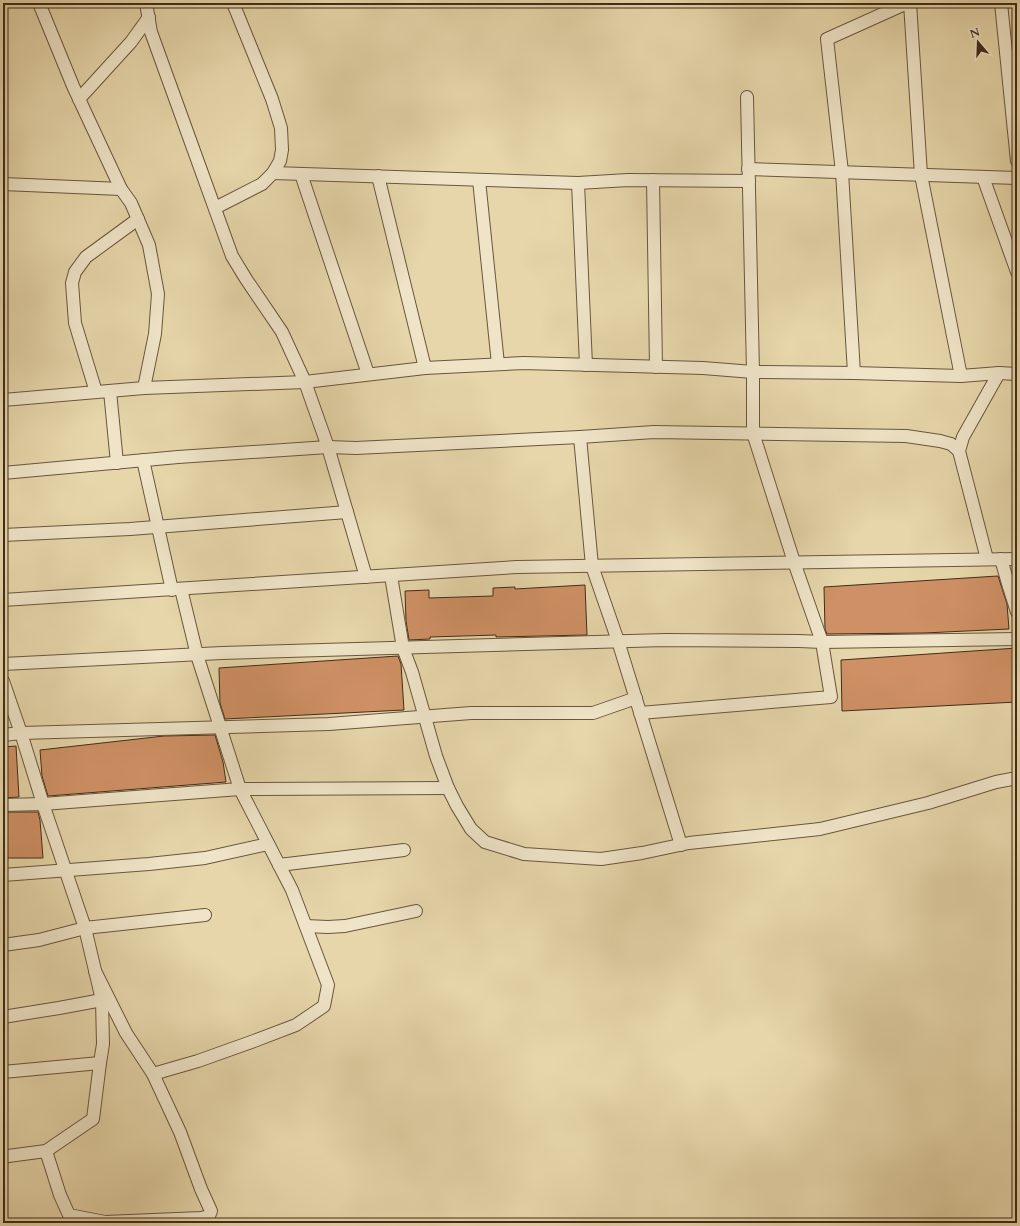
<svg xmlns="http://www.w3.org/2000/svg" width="1020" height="1226" font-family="Cardo,serif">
<rect width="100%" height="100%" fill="#e6d6aa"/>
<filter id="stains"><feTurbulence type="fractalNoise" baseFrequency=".005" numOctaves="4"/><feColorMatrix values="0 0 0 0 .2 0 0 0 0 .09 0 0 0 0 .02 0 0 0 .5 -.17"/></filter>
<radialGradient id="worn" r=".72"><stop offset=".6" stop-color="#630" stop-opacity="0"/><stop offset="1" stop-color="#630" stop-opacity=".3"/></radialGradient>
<g fill="#ce9064" stroke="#402c19">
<path d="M998,576L1007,604L1009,629L924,633L827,634L825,629L824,587Z"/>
<path d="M585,585L587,635L496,637V635L430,637V639L409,640L406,621L405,591L429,590V598L493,596V588L515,587V589Z"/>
<path d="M1017,648V702L842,711L841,660Z"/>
<path d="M398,656L401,664L404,710L225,719L220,703L219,668Z"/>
<path d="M215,735L223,762L226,782L48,796L42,776L40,750L164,736Z"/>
<path d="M16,746L19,797L3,798V747Z"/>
<path d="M3,812H38L40,820L43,858H3Z"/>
</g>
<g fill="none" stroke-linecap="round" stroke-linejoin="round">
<defs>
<g id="street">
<path d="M39,3L73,86L121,189L131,203L149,245L158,294L155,334L144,388"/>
<path d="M146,3L151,32L232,256L246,279L282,332L305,382L328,447L366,577"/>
<path d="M910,3L921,175L961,376"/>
<path d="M1001,3L1017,161"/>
<path d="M79,99L131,42L149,17"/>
<path d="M748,169L1017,178"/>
<path d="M273,173L578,183L628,180L749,181"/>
<path d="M301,174L368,374"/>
<path d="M378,176L425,368"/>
<path d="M983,177L1017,272"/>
<path d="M479,180L498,364"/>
<path d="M653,180L656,367"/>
<path d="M578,183L586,365"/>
<path d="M3,184L121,189"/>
<path d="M215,208L262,184L273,173L280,161L282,150L281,128L272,99L233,3"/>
<path d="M854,373L842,172L827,39L907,3"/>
<path d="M110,391L117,463"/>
<path d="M96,392L75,323L72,283L75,272L86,257L138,219"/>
<path d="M3,400L144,388L305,382L425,368L523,363L703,368L753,372L854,373L961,376L999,373L1017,374"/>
<path d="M580,437L592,566L618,641L681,845"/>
<path d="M143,460L172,590"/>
<path d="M3,473L178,457L328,447L356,448L580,437L654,432L906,436L940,441L951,444L959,451"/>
<path d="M3,535L130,529L347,512"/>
<path d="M987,559L959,451L963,437L999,373"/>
<path d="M1001,559L1009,587L1017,612"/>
<path d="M391,576L403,648L412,672L436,756L448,788L457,806L471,829L485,842L524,854L601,859L642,853L689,843L820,829L928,803L996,782L1017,778"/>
<path d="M3,600L517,567L1017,559"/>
<path d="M3,664L222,653L665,640L799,641L822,642L1017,639"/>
<path d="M3,681L21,733L43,804L85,928L102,1000L103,1044L100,1063L93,1119L46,1151L8,1156L3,1158"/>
<path d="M640,713L831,697L822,642L794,562L753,433V372L747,97"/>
<path d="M3,735L21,733L329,724L471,713H593L636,698"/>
<path d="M3,805L43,804L240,789L448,788"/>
<path d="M279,865L404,850"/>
<path d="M3,875L149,864L205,858L268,844"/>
<path d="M306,926L328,927L345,926L416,911"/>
<path d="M3,945L39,940L85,928L205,915"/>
<path d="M95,971L126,1033L153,1074L198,1061L254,1041L296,1025L324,1006L328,985L292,890L240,789L197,655L181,589"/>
<path d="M3,1017L59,1008L102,1000"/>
<path d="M3,1072L100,1063"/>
<path d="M46,1151L60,1195L69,1215L105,1222L201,1218L209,1216L211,1211L201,1189L180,1132L153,1074"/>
</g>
</defs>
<use href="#street" stroke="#6a563d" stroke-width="14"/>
<use href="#street" stroke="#efe4c8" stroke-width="12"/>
</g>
<rect width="1020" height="1226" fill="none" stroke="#e6d6aa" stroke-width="16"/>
<rect x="4" y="4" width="1012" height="1218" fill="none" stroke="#402c19" stroke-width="2"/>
<rect x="8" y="8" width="1004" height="1210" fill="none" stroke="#402c19"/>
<g transform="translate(978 42) rotate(341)" stroke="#efe4c8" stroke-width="3" paint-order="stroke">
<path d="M0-3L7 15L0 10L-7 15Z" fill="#402c19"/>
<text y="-6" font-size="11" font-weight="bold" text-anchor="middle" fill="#402c19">N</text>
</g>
<rect width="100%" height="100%" filter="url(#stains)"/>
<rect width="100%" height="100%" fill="url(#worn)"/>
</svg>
